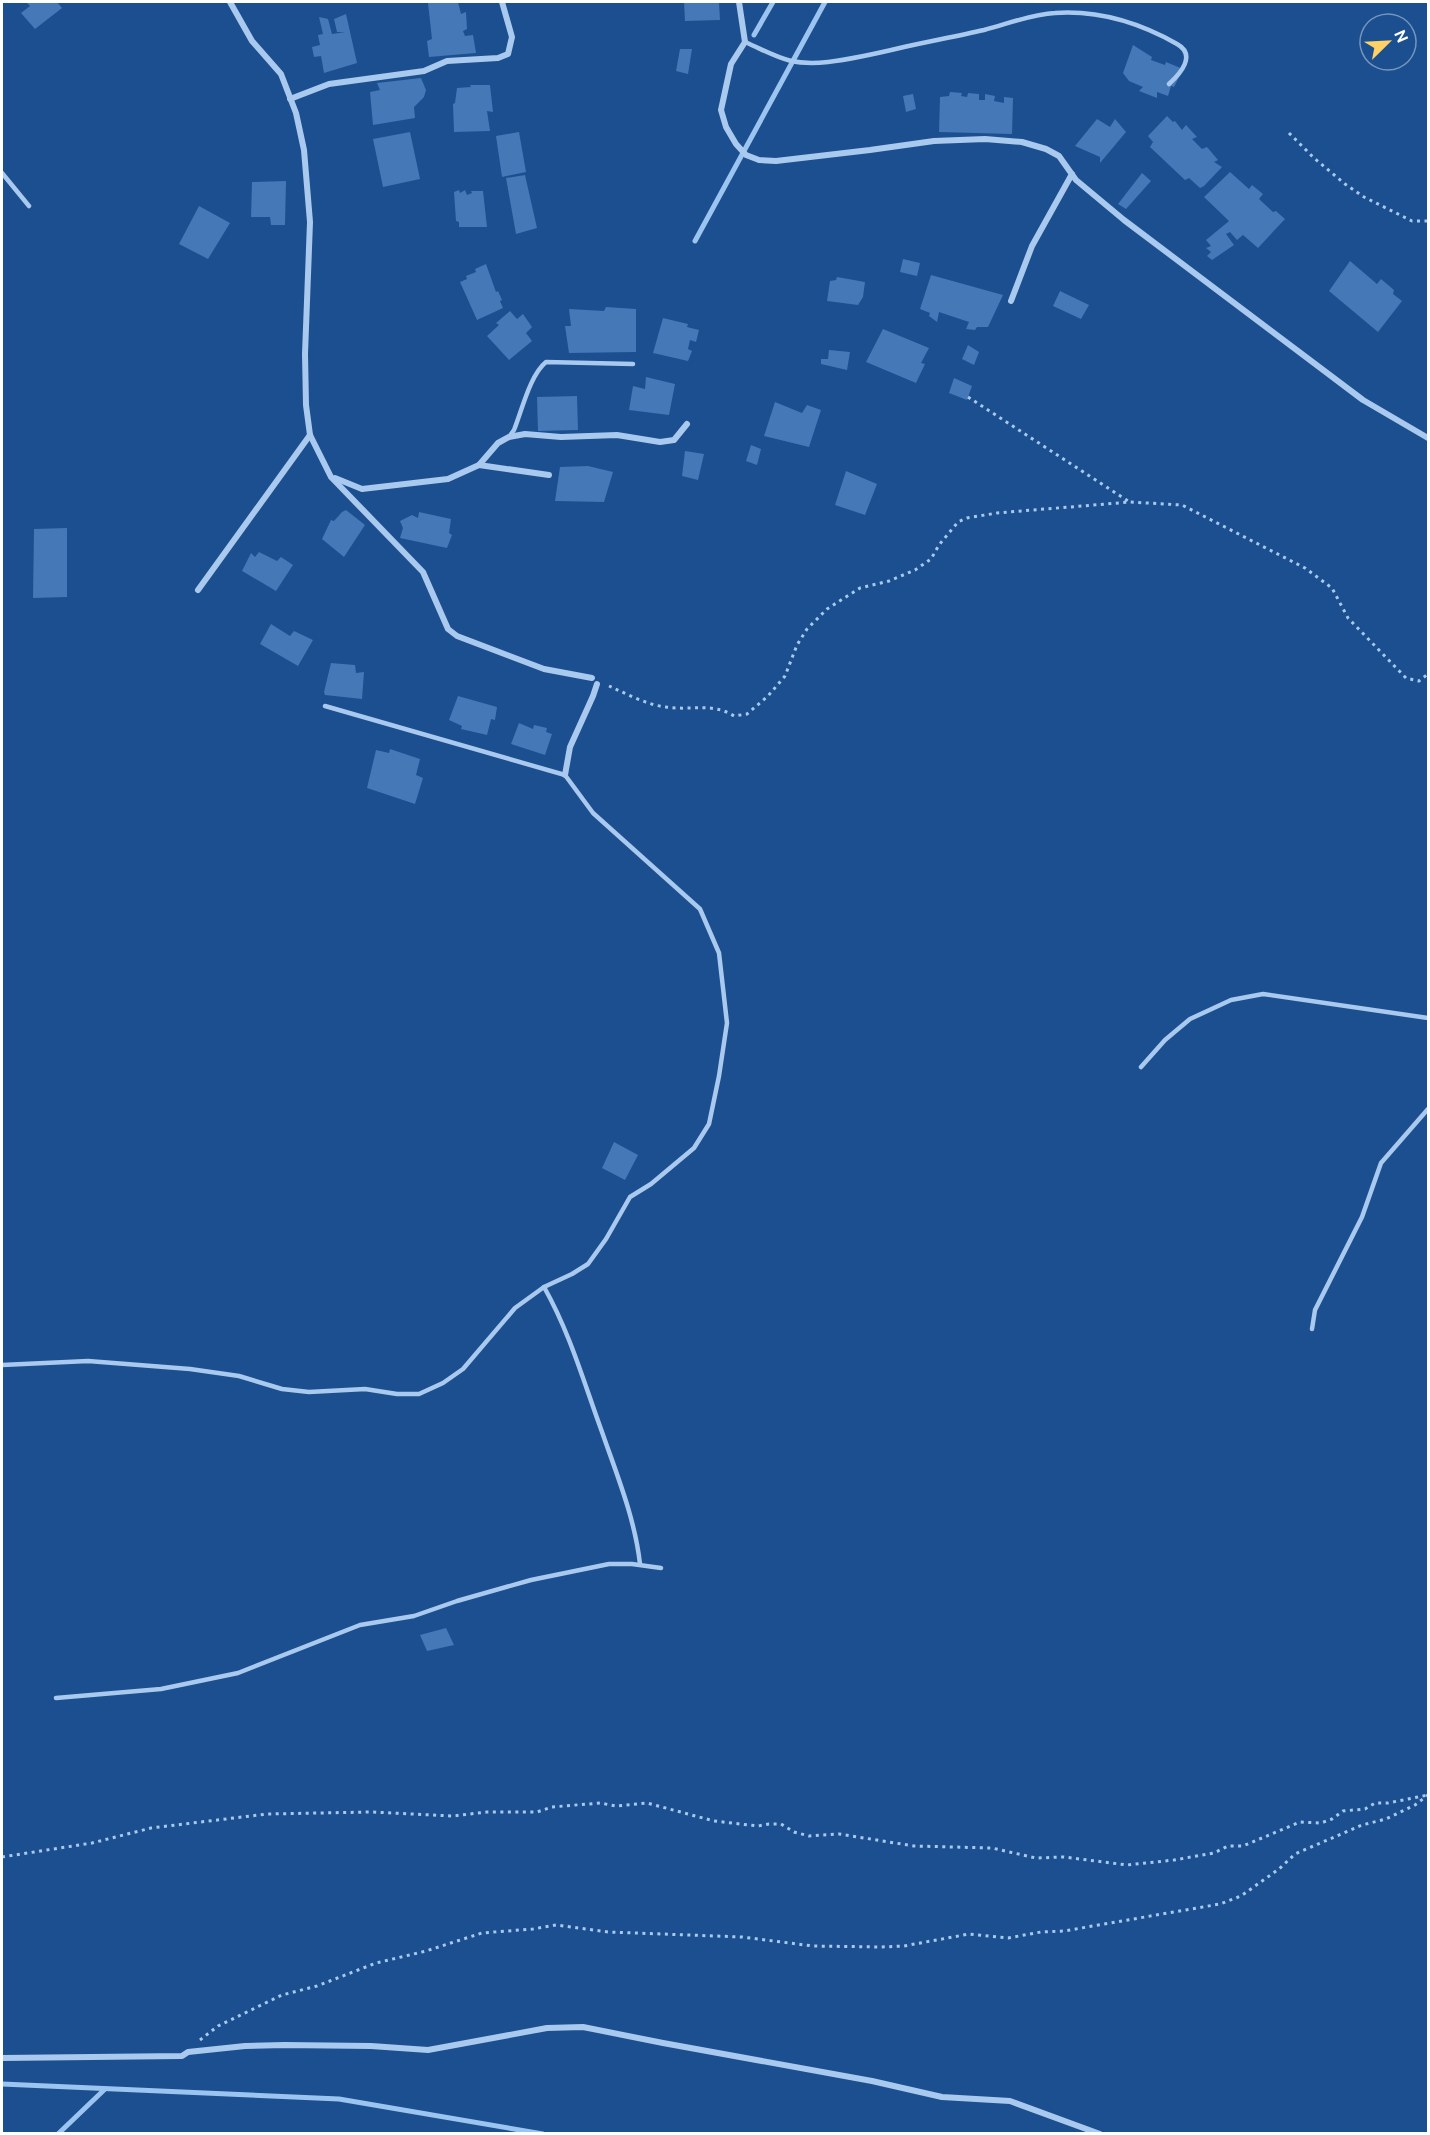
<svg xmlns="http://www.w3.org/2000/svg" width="1430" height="2135" font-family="Ubuntu,sans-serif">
<rect width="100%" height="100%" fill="#1b4f8f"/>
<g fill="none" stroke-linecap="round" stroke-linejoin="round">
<g stroke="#9cc4f0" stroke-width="5">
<path d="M754,35L773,2"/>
<path d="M695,241L825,2"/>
<path d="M2,2084L339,2099L543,2134"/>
<path d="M58,2134L105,2089"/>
</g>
</g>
<g fill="#4478b7">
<path d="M26,2H57L62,8L35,29L21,13L30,6Z"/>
<path d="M451,2H458L461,14L466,12L467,29L463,31L465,36L473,35L476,53L429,57L427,41L432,39L428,3Z"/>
<path d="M684,2H719L720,20L685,21Z"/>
<path d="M346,14L357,63L324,73L321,56L314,57L312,47L320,45L318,35L323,34L319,17L328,19L332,34L345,32H337L334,19Z"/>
<path d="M1133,45L1152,57L1151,60L1165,65L1166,62L1183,69L1174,87L1171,86L1168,96L1157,92V98L1139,91L1143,87L1129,81L1123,73Z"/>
<path d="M680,49H692L688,74L676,71Z"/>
<path d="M421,78L426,90L424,97L414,107L415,118L373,125L370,92L380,90L377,83Z"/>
<path d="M470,85H490L493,112L487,111L490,131L454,132L453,104L455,103L457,88L471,87Z"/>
<path d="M950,92L962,93L961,96L967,97L968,93L979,94V100H985V94L995,96L994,101L1004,103V97L1013,98L1012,134L939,132L940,97L949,96Z"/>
<path d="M913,94L916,109L906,112L903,96Z"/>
<path d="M1167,116L1173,122L1175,121L1182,130L1186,125L1197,137L1192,139L1202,149L1207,147L1218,160L1214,162L1222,167L1204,186L1200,188L1189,178L1185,180L1150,147L1153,142L1148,136Z"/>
<path d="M1097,119L1110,127L1115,119L1126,132L1100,163V157L1075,146Z"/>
<path d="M410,132L420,179L383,187L373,139Z"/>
<path d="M519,132L526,172L502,177L496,136Z"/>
<path d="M1230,172L1249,189L1252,185L1263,194L1259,199L1273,212L1276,211L1285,219L1258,248L1243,235L1237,240L1230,232L1226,234L1234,245L1212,260L1207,256L1211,252L1206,248L1211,246L1206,240L1229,221L1204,197Z"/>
<path d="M1142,173L1151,181L1126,209L1118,204Z"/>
<path d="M525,175L537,228L516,234L506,178Z"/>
<path d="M286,181L285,225H271L270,217H251L252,182Z"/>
<path d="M459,190L460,193L465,190L467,195L472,193L471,191H483L487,227H459V222L456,221L454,192Z"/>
<path d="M199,206L230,223L208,259L179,244Z"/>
<path d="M903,259L920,263L917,276L900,272Z"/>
<path d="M1350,261L1377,284L1381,279L1394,290L1393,294L1402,301L1378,332L1329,291Z"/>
<path d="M486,264L496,292L498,291L502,300L500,301L503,308L477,320L460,282L467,279L466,276L476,272L475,269Z"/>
<path d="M931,275L1003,295L988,327H977L975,330L966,329L969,322L939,312L937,322L929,316L930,313L920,309Z"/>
<path d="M837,277L865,282L863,297L858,305L827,301L830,281L836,280Z"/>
<path d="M1060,291L1089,305L1081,319L1053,306Z"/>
<path d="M606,307L636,309V352L569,353L565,326H571L569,309L604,311Z"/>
<path d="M510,311L517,319L523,314L532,327L526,333L532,341L509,360L487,336L499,325L496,323Z"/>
<path d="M663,318L688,324L687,327L699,330L696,342L690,340L688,349L692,351L688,361L653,353Z"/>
<path d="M883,329L929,348L921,363L925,364L916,383L866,362Z"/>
<path d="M968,345L979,352L974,365L962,359Z"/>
<path d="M829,350L850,352L847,370L821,364V359H828Z"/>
<path d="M646,377L675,384L669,415L629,410L633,386L645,389Z"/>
<path d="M954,378L972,386L967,400L949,393Z"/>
<path d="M577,396L578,430L538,431L537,397Z"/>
<path d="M775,402L802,413L807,405L821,410L809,447L764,436Z"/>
<path d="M751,445L761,449L757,465L746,461Z"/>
<path d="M685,451L704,454L698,480L682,476Z"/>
<path d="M588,466L613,472L604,502L555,501L560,467Z"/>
<path d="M846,471L877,484L865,515L835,505Z"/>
<path d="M346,510L365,525L344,557L322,539L331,520L334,521L342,512Z"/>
<path d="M419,512L451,519L449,533L452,535L447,548L400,538L403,528L400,521L412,515L418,518Z"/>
<path d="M67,528V597L33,598L34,529Z"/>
<path d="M259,552L277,561L281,557L293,565L276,591L242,571L251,553L255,557Z"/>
<path d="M271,624L290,636L294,631L313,640L298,666L260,644Z"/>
<path d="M331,663L355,665L356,673L364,672L362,699L325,695L324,692Z"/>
<path d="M458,696L497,707L495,720L491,719L487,735L461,729L462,726L449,720Z"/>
<path d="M519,723L533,729L534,725L547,728L546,732L552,734L545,755L511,744Z"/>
<path d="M390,749L420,759L416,775L423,778L415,804L367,788L376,750L389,753Z"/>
<path d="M614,1142L638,1155L625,1180L602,1168Z"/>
<path d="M446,1628L454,1645L427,1651L420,1635Z"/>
</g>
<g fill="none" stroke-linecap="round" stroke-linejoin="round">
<g stroke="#a9c9ee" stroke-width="3" stroke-dasharray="3 4.5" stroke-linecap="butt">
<path d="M1289,133L1314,158L1345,184L1364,197L1412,221H1428"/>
<path d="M968,397L1128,501"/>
<path d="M609,686C627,694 647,705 666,707C691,711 712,702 734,716L747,714L768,696L785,676L797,645L807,629L827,609L860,588L889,581L915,570L931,559L939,545L958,522L967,518L997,513L1130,502L1182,505L1305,568L1332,588L1348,618L1406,678L1419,681L1428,674"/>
<path d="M2,1857L92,1843L151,1828L267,1814L371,1812L453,1816L487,1812H537L552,1807L600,1803L616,1806L647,1803L714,1821L758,1826L769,1824H781L794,1832L809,1836L839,1834L914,1846L992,1848L1036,1858L1064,1857L1127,1865L1174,1860L1214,1853L1228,1846H1243L1300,1822L1321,1823L1332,1819L1343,1811L1365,1809L1375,1803H1388L1428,1795"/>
<path d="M200,2040L218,2026L282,1995L317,1986L376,1963L426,1951L482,1933L533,1929L556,1925L608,1932L742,1937L813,1946L881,1947L904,1946L969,1934L1008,1938L1041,1932L1064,1931L1220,1904L1241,1896L1279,1869L1295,1854L1362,1825L1386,1819L1415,1805L1428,1795"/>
</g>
<g stroke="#a9c9ee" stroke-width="4.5">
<path d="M745,42C779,57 789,66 828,62C853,59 879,53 904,47C931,41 958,36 984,30C1007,24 1032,14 1055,13C1099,10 1140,23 1177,44C1197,55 1180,74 1169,84"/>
<path d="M2,173L29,206"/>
<path d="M509,437L514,430C522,410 530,375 546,362L633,364"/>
<path d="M1141,1067L1165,1040L1190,1019L1231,1000L1263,994L1428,1018"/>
<path d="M544,1287C570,1333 584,1383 602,1432C617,1475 635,1519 640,1564"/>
<path d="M1312,1329L1315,1310L1362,1217L1381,1163L1428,1109"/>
<path d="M2,1365L88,1361L190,1369L239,1376L282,1389L309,1392L365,1389L397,1394H419L443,1383L463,1369L515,1308L544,1287L572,1274L588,1264L606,1239L630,1197L651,1184L694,1148L709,1124L719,1076L727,1023L719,953L700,909L593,813L565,775L325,706"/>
<path d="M56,1698L161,1689L238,1673L360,1625L414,1616L457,1601L531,1580L609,1564H632L661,1568"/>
</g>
<g stroke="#a9c9ee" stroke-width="6">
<path d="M230,2L252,41L281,74L296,113L304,150L310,222L305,354L306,405L310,435L331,477L423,572L448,629L457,636L544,669L592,678"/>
<path d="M739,2L745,42L731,64L721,110L726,127L736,144L746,155L759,160L776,161L870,150L934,141L985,139L1022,142L1046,149L1059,156L1076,180L1124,220L1363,400L1428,438"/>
<path d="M290,99L329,84L424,71L447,61L498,58L508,54L512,37L502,2"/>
<path d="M1011,301L1032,246L1072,174"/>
<path d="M479,465L549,475"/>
<path d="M335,478L362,489L448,479L479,465L498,443L509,437L525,434L561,437L617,435L660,442L674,440L687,424"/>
<path d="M198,590L310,435"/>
<path d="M565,775L570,747L593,696L597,684"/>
<path d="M2,2058L182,2056L188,2052L245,2046L284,2045L371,2046L428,2050L547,2028L583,2027L663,2043L872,2081L942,2097L1010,2101L1100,2134"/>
</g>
</g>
<rect width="1430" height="2135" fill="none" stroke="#ffffff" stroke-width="6"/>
<g transform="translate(1388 42) rotate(66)"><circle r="28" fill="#1b4f8f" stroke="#7695bc" stroke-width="1.5"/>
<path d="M0-4.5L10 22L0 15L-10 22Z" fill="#ffd166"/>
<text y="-9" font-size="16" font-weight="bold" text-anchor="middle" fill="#ffffff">N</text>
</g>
</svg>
